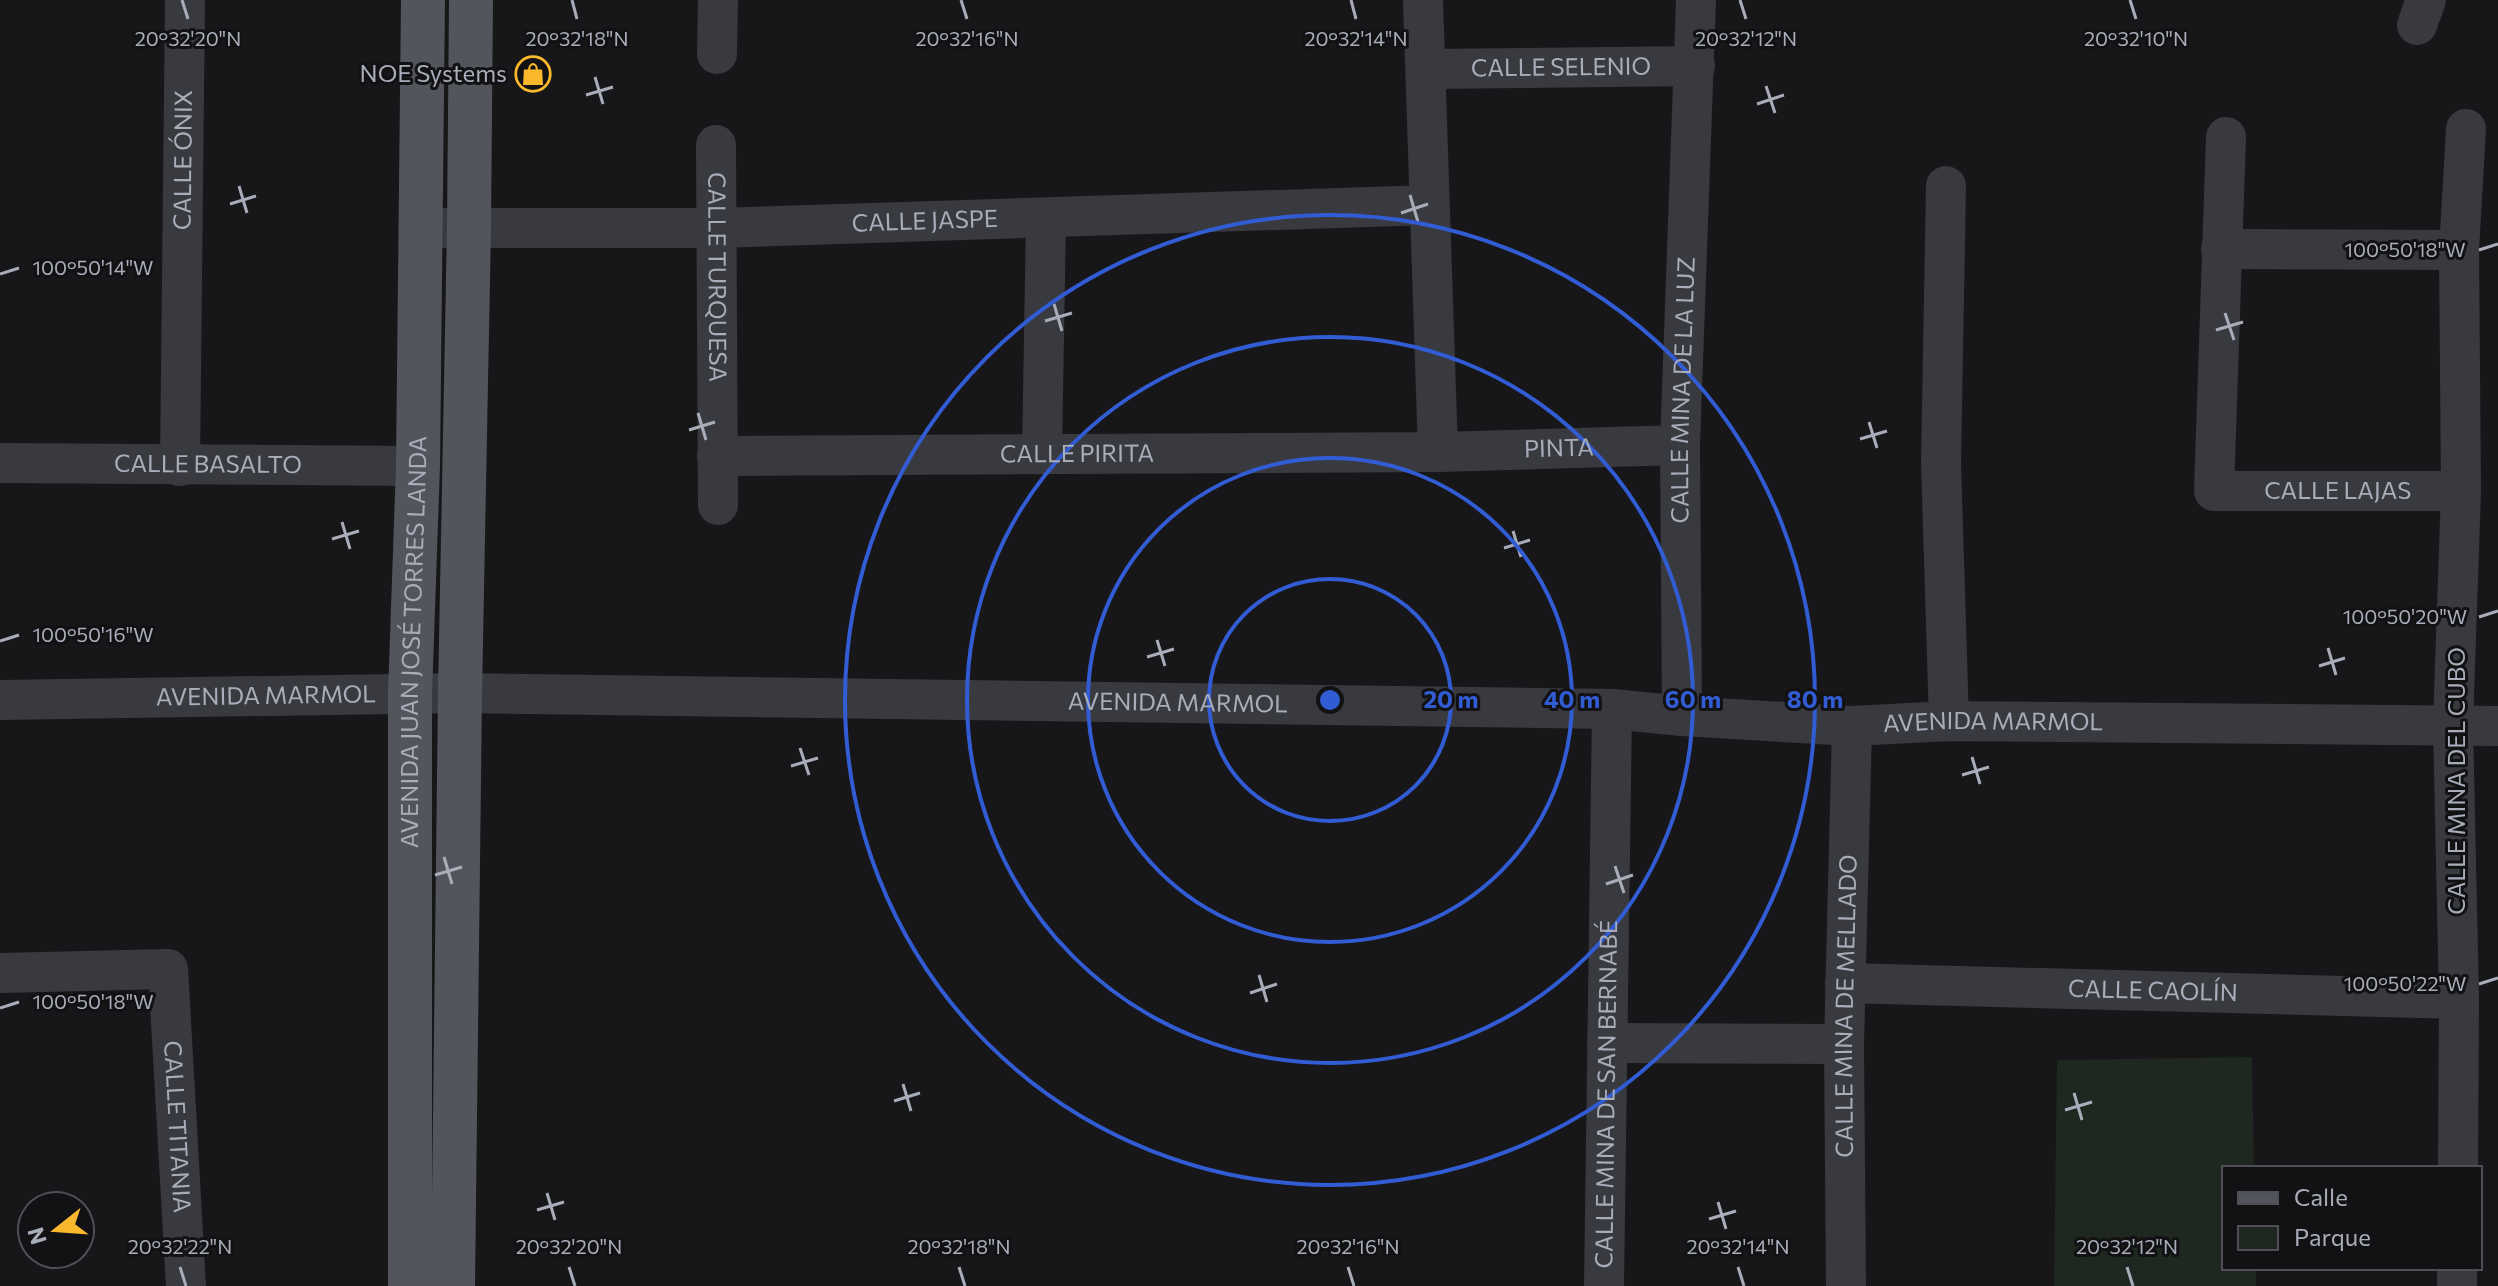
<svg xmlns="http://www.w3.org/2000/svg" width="2498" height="1286" font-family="Commissioner,sans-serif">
<rect width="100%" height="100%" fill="#171719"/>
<path fill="#1e2720" d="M2252,1057L2254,1168H2224V1268H2256V1286H2054L2057,1060Z"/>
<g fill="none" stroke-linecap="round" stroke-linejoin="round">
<g stroke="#393a40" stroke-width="40">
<path d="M1423,0L1438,452"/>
<path d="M2417,25L2426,0"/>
<path d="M717,54L718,0"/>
<path id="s1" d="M1427,69L1695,66"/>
<path id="s2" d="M2226,137L2214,491H2461"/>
<path id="s3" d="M716,145L718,505"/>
<path d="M1946,186L1941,463L1949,721"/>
<path id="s4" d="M421,228H717L1429,205"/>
<path d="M2221,249L2459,250"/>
<path d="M1042,454L1046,218"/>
<path id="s5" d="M717,456L1438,452L1680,445"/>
<path id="s6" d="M0,463L418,466"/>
<path id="s7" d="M180,466L185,0"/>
<path id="s8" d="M0,700L460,693L1612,709L1682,716L1852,726L1949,721L2498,726"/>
<path id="s9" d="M1682,716L1680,445L1696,0"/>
<path id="s10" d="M0,973L168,969L186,1286"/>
<path id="s11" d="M1845,983L2459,999"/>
<path d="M1607,1043L1844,1044"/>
<path d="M2458,1168L2459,999L2453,725L2461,491L2459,250L2466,129"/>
<path id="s12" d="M1604,1286L1612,709"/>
<path id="s13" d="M1846,1286L1844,1044L1852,726"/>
<path d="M2457,1286V1268"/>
</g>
<g stroke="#53555d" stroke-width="44">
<path id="s14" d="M410,1286V694L418,466L423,0"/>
<path d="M453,1286L460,693L469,227L471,0"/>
</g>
</g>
<path fill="none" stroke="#a8adb9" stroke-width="3" d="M182,0L188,19M572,0L577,19M961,0L967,19M1351,0L1356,19M1740,0L1746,19M2130,0L2136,19M595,77L603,104M1766,86L1775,113M586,95L613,87M1757,104L1784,95M239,186L247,213M1410,195L1418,222M230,204L256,196M1401,213L1428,204M2479,250L2498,244M0,274L19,268M1054,304L1062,331M2225,313L2234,340M1045,321L1072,313M2216,330L2243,322M698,413L706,440M1869,422L1877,448M689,430L715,422M1860,439L1887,431M342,522L350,549M1513,531L1521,557M332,539L359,531M1504,548L1530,540M2479,617L2498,611M1157,640L1165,666M0,641L19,635M2328,648L2336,675M1147,657L1174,649M2319,666L2345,658M800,748L809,775M1972,757L1980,784M791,766L818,758M1962,775L1989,767M444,857L452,884M1615,866L1624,893M435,875L462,867M1606,884L1633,875M1259,975L1267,1002M2479,984L2498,978M1250,993L1277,984M0,1008L19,1002M903,1084L911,1111M2074,1093L2082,1120M894,1101L920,1093M2065,1110L2092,1102M547,1193L555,1220M1718,1202L1726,1229M537,1210L564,1202M1709,1219L1736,1211M180,1267L186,1286M569,1267L575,1286M959,1267L965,1286M1348,1267L1354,1286M1738,1267L1744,1286M2127,1267L2133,1286"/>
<g fill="none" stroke="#325cd3" stroke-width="4">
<circle cx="1330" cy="700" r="121"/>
<circle cx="1330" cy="700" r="242"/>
<circle cx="1330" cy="700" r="363"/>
<circle cx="1330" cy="700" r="485"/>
</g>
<defs>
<symbol id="shop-ring" viewBox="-11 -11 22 22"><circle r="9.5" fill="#121214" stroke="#fbb82c" stroke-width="1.5"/><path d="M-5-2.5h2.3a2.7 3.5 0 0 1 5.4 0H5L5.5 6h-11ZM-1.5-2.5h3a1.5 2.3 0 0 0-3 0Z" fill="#fbb82c"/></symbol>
</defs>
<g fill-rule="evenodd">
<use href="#shop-ring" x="513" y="54" width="40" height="40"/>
</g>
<g text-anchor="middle" stroke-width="6" stroke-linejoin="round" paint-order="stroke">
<g font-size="24" fill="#a8adb9" stroke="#121214">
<text dy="8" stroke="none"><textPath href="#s1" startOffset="134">CALLE SELENIO</textPath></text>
<text dy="8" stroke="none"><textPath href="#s7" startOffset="306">CALLE ÓNIX</textPath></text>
<text dy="8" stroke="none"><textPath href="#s4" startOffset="504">CALLE JASPE</textPath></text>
<text dy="8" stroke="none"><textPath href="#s3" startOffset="132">CALLE TURQUESA</textPath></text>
<text dy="8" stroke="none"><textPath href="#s9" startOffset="326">CALLE MINA DE LA LUZ</textPath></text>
<text dy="8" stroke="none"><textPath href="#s5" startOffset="842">PINTA</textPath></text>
<text dy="8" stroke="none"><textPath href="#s5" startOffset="360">CALLE PIRITA</textPath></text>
<text dy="8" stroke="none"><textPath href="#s6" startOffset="208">CALLE BASALTO</textPath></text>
<text dy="8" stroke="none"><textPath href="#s2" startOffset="478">CALLE LAJAS</textPath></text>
<text dy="8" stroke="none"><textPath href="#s14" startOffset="644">AVENIDA JUAN JOSÉ TORRES LANDA</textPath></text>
<text dy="8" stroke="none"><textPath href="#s8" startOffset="266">AVENIDA MARMOL</textPath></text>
<text dy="8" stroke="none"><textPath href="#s8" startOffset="1178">AVENIDA MARMOL</textPath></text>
<text dy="8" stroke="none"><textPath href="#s8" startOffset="1994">AVENIDA MARMOL</textPath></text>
<text transform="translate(2457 781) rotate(-90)" y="8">CALLE MINA DEL CUBO</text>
<text dy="8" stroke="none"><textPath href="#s11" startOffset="308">CALLE CAOLÍN</textPath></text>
<text dy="8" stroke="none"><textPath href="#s13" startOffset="280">CALLE MINA DE MELLADO</textPath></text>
<text dy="8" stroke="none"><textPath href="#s12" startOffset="192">CALLE MINA DE SAN BERNABÉ</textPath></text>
<text dy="8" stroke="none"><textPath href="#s10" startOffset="326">CALLE TITANIA</textPath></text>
</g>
<g font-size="24" fill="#a8adb9" stroke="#121214" text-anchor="end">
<text x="507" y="82">NOE Systems</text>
</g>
</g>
<g font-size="20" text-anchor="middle" fill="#a8adb9" stroke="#121214" stroke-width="6" stroke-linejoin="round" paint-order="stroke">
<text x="188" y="46">20°32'20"N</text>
<text x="577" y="46">20°32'18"N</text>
<text x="967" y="46">20°32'16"N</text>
<text x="1356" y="46">20°32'14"N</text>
<text x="1746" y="46">20°32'12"N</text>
<text x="2136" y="46">20°32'10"N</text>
<text x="2405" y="257">100°50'18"W</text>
<text x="93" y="275">100°50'14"W</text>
<text x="2405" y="624">100°50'20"W</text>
<text x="93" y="642">100°50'16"W</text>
<text x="2405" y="991">100°50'22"W</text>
<text x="93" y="1009">100°50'18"W</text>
<text x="180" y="1254">20°32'22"N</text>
<text x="569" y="1254">20°32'20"N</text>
<text x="959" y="1254">20°32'18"N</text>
<text x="1348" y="1254">20°32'16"N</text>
<text x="1738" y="1254">20°32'14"N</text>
<text x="2127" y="1254">20°32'12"N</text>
</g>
<circle cx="1330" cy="700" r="12" fill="#325cd3" stroke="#121214" stroke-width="4"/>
<g font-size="24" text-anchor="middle" font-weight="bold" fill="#325cd3" stroke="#121214" stroke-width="6" stroke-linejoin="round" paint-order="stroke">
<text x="1451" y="708">20 m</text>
<text x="1572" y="708">40 m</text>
<text x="1693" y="708">60 m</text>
<text x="1815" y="708">80 m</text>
</g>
<rect x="2222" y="1166" width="260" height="104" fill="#121214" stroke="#4e5056" stroke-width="2"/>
<rect x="2238" y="1192" width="40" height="12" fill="#53555d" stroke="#4e5056" stroke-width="2"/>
<text x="2294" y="1206" font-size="24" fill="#a8adb9">Calle</text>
<rect x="2238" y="1226" width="40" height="24" fill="#1e2720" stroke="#4e5056" stroke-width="2"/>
<text x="2294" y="1246" font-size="24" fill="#a8adb9">Parque</text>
<g transform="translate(56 1230) rotate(253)"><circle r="38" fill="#121214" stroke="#4e5056" stroke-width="2"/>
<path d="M0-6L14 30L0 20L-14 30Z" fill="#fbb82c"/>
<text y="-12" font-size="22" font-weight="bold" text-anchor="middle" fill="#a8adb9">N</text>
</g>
</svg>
